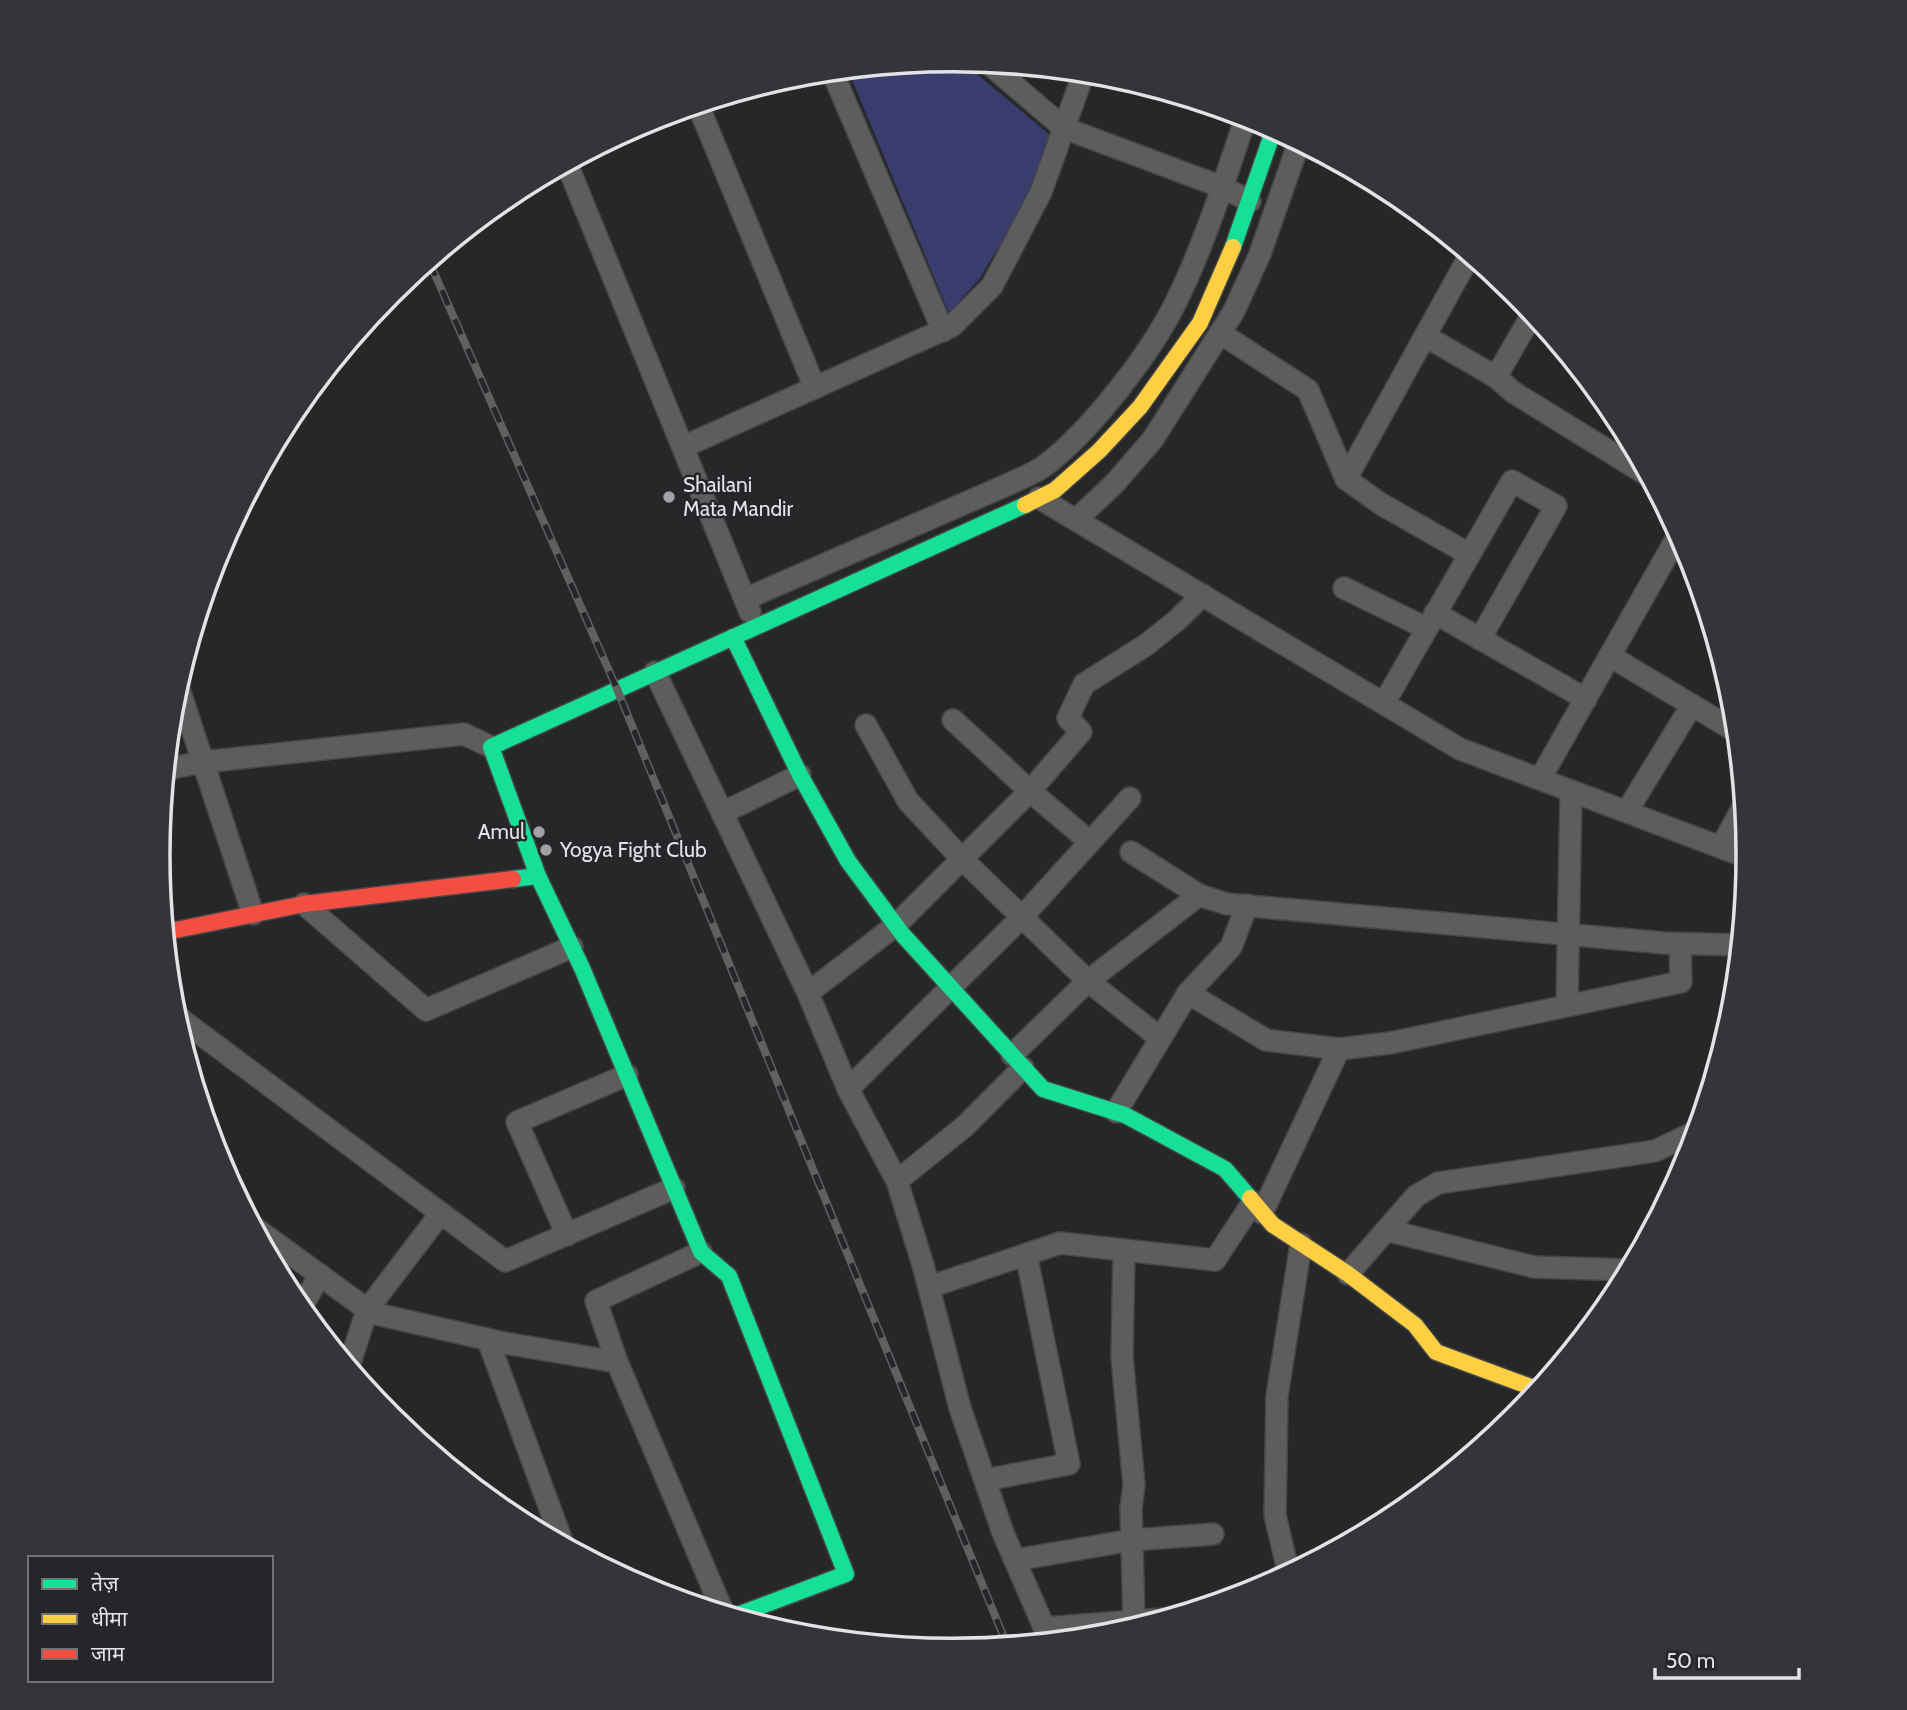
<svg xmlns="http://www.w3.org/2000/svg" width="1907" height="1710" font-family="Cabin,'Noto Sans Devanagari',sans-serif">
<rect width="100%" height="100%" fill="#262728"/>
<path fill="#393d6e" d="M954,60H960L1050,135L1023,206L980,278L949,313L848,70Z"/>
<g fill="none" stroke-linecap="round" stroke-linejoin="round">
<defs>
<g id="street">
<path d="M988,63L1064,128L1222,187L1250,201"/>
<path d="M832,71L943,331"/>
<path d="M698,105L815,388"/>
<path d="M567,164L750,612"/>
<path d="M1220,333L1308,390L1346,479L1381,504L1469,554"/>
<path d="M1425,336L1470,255"/>
<path d="M1496,377L1513,392L1649,476"/>
<path d="M683,447L952,326L992,286L1041,192L1084,72"/>
<path d="M1346,479L1425,336L1496,377L1533,313"/>
<path d="M1039,498L1460,749L1749,858"/>
<path d="M1077,519L1115,483L1153,439L1234,311L1260,254L1299,142"/>
<path d="M1344,588L1426,628"/>
<path d="M745,599L1009,484C1021,478 1036,473 1047,464C1092,429 1151,353 1176,302C1205,243 1225,179 1246,117"/>
<path d="M1435,613L1586,699"/>
<path d="M1610,656L1737,732"/>
<path d="M655,672L808,993L848,1089L897,1181L923,1265L960,1408L1003,1533L1050,1641"/>
<path d="M178,686L253,914"/>
<path d="M1384,703L1512,481L1556,506L1480,639"/>
<path d="M953,720L1030,791L1090,842"/>
<path d="M866,725L908,801L962,859L1088,981L1160,1038"/>
<path d="M166,769L203,762L464,734L491,747"/>
<path d="M1540,779L1679,534"/>
<path d="M1627,811L1692,705"/>
<path d="M722,813L800,775"/>
<path d="M1721,847L1744,805"/>
<path d="M1131,852L1199,895L1227,904L1665,943L1740,945"/>
<path d="M304,904L426,1010L572,947"/>
<path d="M808,993L896,925L1030,791L1081,732L1068,718L1084,684L1146,645L1176,621L1203,595"/>
<path d="M1188,993L1266,1040L1339,1049L1390,1043L1681,982L1680,944"/>
<path d="M1567,1005L1571,791"/>
<path d="M175,1015L505,1261L674,1188"/>
<path d="M1012,1055L1088,981L1199,895"/>
<path d="M848,1089L1022,917L1130,798"/>
<path d="M1116,1112L1188,993L1231,947L1247,905"/>
<path d="M897,1181L965,1126L1023,1068"/>
<path d="M1262,1213L1339,1049"/>
<path d="M255,1228L372,1313L504,1343L617,1362"/>
<path d="M1386,1230L1534,1267L1629,1270"/>
<path d="M567,1235L517,1122L627,1075"/>
<path d="M1124,1250L1122,1357L1134,1485L1131,1508L1134,1620"/>
<path d="M701,1252L596,1301L617,1362L723,1612"/>
<path d="M1348,1274L1416,1196L1438,1183L1655,1151L1697,1131"/>
<path d="M929,1287L1060,1243L1215,1260L1253,1202"/>
<path d="M301,1308L320,1275"/>
<path d="M488,1340L563,1544"/>
<path d="M349,1366L367,1310L441,1213"/>
<path d="M985,1480L1069,1464L1026,1254"/>
<path d="M1015,1560L1132,1540L1213,1534"/>
<path d="M1294,1571L1287,1566L1275,1515L1277,1396L1301,1244"/>
<path d="M1044,1628L1162,1619"/>
</g>
<g id="fast">
<path d="M1233,247L1274,129"/>
<path d="M733,637L800,775L848,861L903,935L1043,1089L1125,1115L1225,1169L1250,1198"/>
<path d="M538,876L582,968L701,1252L729,1276L846,1574L735,1616"/>
<path d="M513,879L538,876L491,747L1025,505"/>
</g>
<g id="slow">
<path d="M1025,505L1055,490L1099,451L1140,407L1200,323L1233,247"/>
<path d="M1250,1198L1273,1225L1348,1274L1415,1325L1436,1352L1539,1390"/>
</g>
<path id="jam" d="M166,932L304,904L513,879"/>
</defs>
<use href="#street" stroke="#444546" stroke-width="24"/>
<use href="#fast" stroke="#444546" stroke-width="19"/>
<use href="#slow" stroke="#444546" stroke-width="19"/>
<use href="#jam" stroke="#444546" stroke-width="19"/>
<use href="#street" stroke="#5d5d5e" stroke-width="21"/>
<use href="#fast" stroke="#16e098" stroke-width="16"/>
<use href="#slow" stroke="#ffcf43" stroke-width="16"/>
<use href="#jam" stroke="#f24e42" stroke-width="16"/>
<defs>
<path id="rail" d="M429,261L617,689L1007,1645"/>
</defs>
<use href="#rail" stroke="#606061" stroke-width="8"/>
<use href="#rail" stroke="#252629" stroke-width="5" stroke-dasharray="16" stroke-linecap="butt"/>
</g>
<g fill="#a0a1a3" stroke="#252629" stroke-width="2.5">
<circle cx="669" cy="497" r="7"/>
<circle cx="539" cy="832" r="7"/>
<circle cx="546" cy="850" r="7"/>
</g>
<g text-anchor="middle" stroke-width="5" stroke-linejoin="round" paint-order="stroke">
<g font-size="21" fill="#e2e3e5" stroke="#252629" text-anchor="start">
<text x="683" y="492">Shailani<tspan x="683" dy="24">Mata Mandir</tspan></text>
<text x="525" y="839" text-anchor="end">Amul</text>
<text x="560" y="857">Yogya Fight Club</text>
</g>
</g>
<path d="M0 0H1907V1710H0ZM170 855a783 783 0 1 1 1566 0a783 783 0 1 1-1566 0Z" fill="#343538" fill-rule="evenodd"/>
<path fill="none" stroke="#e2e3e5" stroke-width="3.5" d="M170 855a783 783 0 1 1 1566 0a783 783 0 1 1-1566 0Z"/>
<rect x="28" y="1556" width="245" height="126" fill="#252629" stroke="#717274" stroke-width="2"/>
<rect x="42" y="1579" width="35" height="10" fill="#16e098" stroke="#717274" stroke-width="2"/>
<text x="91" y="1591" font-size="21" fill="#e2e3e5">तेज़</text>
<rect x="42" y="1614" width="35" height="10" fill="#ffcf43" stroke="#717274" stroke-width="2"/>
<text x="91" y="1626" font-size="21" fill="#e2e3e5">धीमा</text>
<rect x="42" y="1649" width="35" height="10" fill="#f24e42" stroke="#717274" stroke-width="2"/>
<text x="91" y="1661" font-size="21" fill="#e2e3e5">जाम</text>
<path d="M1655 1668v10h144v-10" fill="none" stroke="#e2e3e5" stroke-width="3.5"/>
<text x="1666" y="1668" font-size="21" fill="#e2e3e5" stroke="#252629" stroke-width="5" paint-order="stroke">50 m</text>
</svg>
